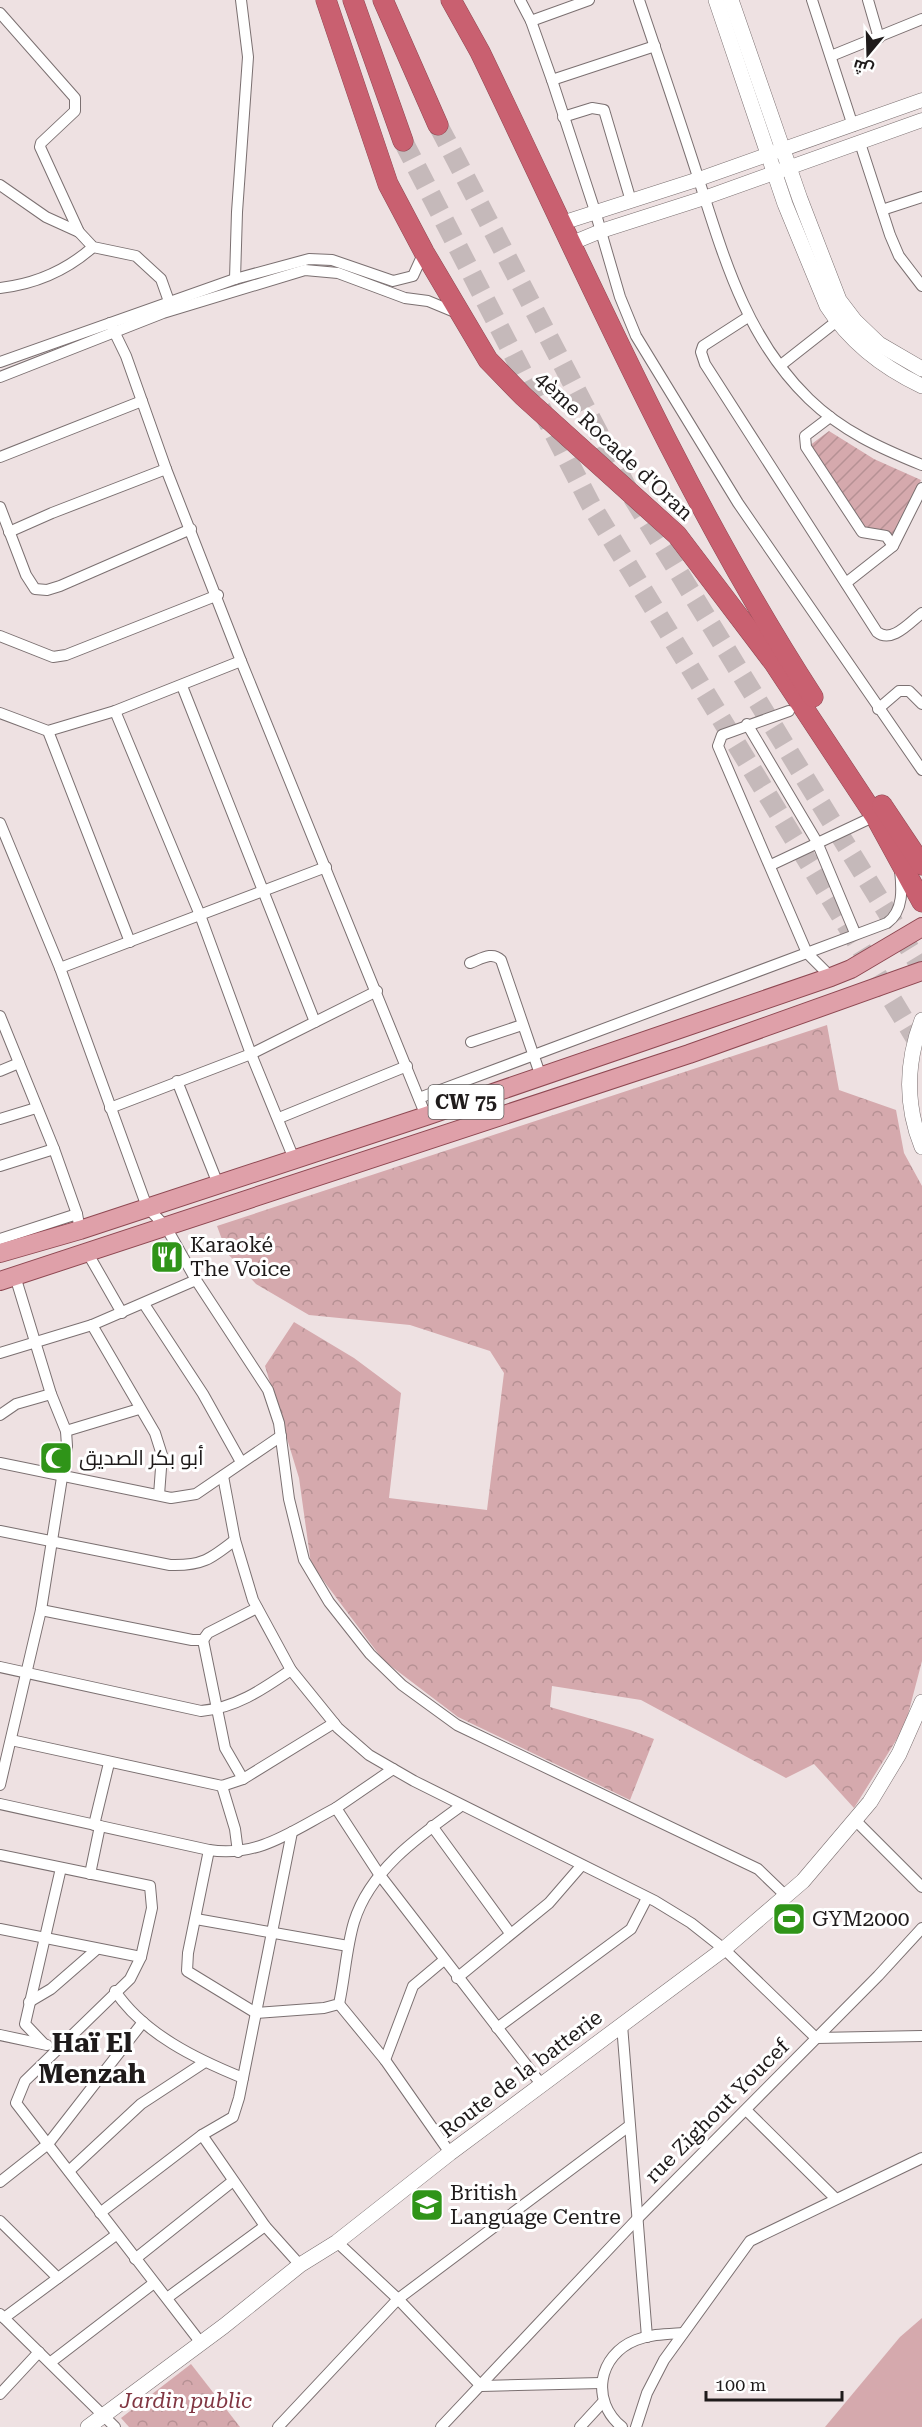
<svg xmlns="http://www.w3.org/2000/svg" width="922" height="2427" font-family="'Roboto Serif',Cairo,serif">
<defs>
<pattern id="park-crowns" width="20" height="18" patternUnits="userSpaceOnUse" patternTransform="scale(1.5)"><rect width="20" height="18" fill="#d5a9ad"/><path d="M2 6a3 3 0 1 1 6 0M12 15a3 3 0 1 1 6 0" fill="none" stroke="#b69194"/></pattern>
<pattern id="garden-furrows" width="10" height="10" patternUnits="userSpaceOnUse" patternTransform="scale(1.5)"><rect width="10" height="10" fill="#d5a9ad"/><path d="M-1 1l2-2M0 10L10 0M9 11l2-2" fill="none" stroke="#b69194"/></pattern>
</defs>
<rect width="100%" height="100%" fill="#eee1e2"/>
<path fill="#d5a9ad" d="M922,2318V2427H825L900,2337Z"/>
<g fill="url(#park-crowns)">
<path d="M827,1025L839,1090L896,1110L904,1153L922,1186V1661L905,1726L854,1808L814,1764L786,1778L641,1700L552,1686L550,1707L630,1730L654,1739L630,1800L458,1717L383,1660L311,1564L299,1478L265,1366L294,1322L354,1358L401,1393L389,1498L487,1510L504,1373L490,1351L410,1325L309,1315L256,1284L227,1253L217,1226Z"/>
<path d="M191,2364L240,2427H129L121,2418Z"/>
</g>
<path fill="url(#garden-furrows)" d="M829,431L874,459L921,480L898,531L890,541L868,536L809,446Z"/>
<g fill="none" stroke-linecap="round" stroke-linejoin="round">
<g stroke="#c5b9ba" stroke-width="20" stroke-dasharray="20 10" stroke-linecap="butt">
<path d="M438,125L627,488L922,969"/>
<path d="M403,141L591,505L922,1049"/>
</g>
<defs>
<g id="minor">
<path d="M520,0L531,21L552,80L595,211L620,297L636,336L738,503L922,770"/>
<path d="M639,0C659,59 679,118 698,177C724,258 746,338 809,399C842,431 880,448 922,465"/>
<path d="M812,0L853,126"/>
<path d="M868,0L879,38"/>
<path d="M0,13L75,98V111L41,143L40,147L79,232L93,247L136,256L161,279L171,307"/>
<path d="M531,21L589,0"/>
<path d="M831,56L922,19"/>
<path d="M552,80L655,46"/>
<path d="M563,117L592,108L604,110L631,201"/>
<path d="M860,143L890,235L899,256L922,286"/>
<path d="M0,185L46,217L79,232"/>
<path d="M882,210L922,197"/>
<path d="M235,279L237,212L248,57L241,0"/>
<path d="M0,288C35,284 67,270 93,247"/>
<path d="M748,317L703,346L701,352L705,364L877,632C892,644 910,622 922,613"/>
<path d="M110,323L126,356L166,469L241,661L426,1116"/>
<path d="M0,362L235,279L309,259L332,260L393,281L413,276L424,252"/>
<path d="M781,365L837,321"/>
<path d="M0,377L163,313L305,270L338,273L405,298L428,301L457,313"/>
<path d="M830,417L805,436L806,447L862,532L886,536L893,546"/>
<path d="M0,457L142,401"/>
<path d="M0,507L26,575L35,589L47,590L60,586L191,529"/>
<path d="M9,532L52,513L166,469"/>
<path d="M846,583L893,546L922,488"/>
<path d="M0,636L53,657L66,655L218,595"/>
<path d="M182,686L315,1022"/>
<path d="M878,709L899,691H909L922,704"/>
<path d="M115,711L200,915L251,1054L294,1159"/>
<path d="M789,711L722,735L718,746L807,953L831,977"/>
<path d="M0,713L48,731L115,711L241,661"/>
<path d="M747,724L817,842L855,933"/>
<path d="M48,731L130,942"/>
<path d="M0,823L60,968L147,1207L166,1227L196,1280L268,1390L279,1423L289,1499L304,1560L329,1602L370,1654L402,1685L457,1725L758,1869L785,1895"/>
<path d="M771,865L875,816"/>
<path d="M470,963C481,959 492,951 501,960L541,1077"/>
<path d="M60,968L326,867"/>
<path d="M0,1016L54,1149L77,1214L80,1230"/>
<path d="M471,1042L522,1025"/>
<path d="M0,1071L19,1063"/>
<path d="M177,1081L218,1184"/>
<path d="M419,1098L887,923C904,911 902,888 900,870"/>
<path d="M110,1108L251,1054L377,991"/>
<path d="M279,1118L407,1066"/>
<path d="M0,1119L36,1108"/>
<path d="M0,1166L54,1149"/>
<path d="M0,1239L77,1214"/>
<path d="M87,1252L122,1313"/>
<path d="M144,1304L203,1394L241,1462"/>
<path d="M92,1325L155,1433L162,1455L159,1495"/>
<path d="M0,1353L92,1325L196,1280"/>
<path d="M0,1415L16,1404L51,1394"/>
<path d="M66,1431L139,1409"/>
<path d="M0,1463L171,1498L196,1494L281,1436"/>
<path d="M223,1476L235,1540L253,1600L291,1670L338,1728L369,1755L414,1781L655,1901L691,1923L724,1949L816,2038L922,2036"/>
<path d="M0,1531L170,1565C202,1566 211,1559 235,1540"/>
<path d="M41,1610L192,1640H203L208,1633L257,1608"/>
<path d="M203,1640L225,1748L243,1779"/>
<path d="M0,1667L201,1711C236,1708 263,1689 291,1670"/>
<path d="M11,1740L222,1786L243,1779L334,1723"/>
<path d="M0,1785L41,1610L67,1446L66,1431L51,1394L15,1276"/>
<path d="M222,1786L235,1829L238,1852"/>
<path d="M0,1804L209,1850C259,1858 293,1830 336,1808L379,1874L541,2084"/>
<path d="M336,1808L393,1769"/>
<path d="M856,1821L922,1887"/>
<path d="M94,1825L109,1763"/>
<path d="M432,1826L510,1933"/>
<path d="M209,1850L188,1953L187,1971L256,2013L324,2008L339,2004C345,1977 346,1949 354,1922C370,1870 419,1836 461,1806"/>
<path d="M0,1855L150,1886L152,1908L141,1957L130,1979L25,2081L16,2103L201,2343"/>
<path d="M90,1874L100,1826"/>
<path d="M196,1919L348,1946"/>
<path d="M0,1929L141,1957"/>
<path d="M457,1978L549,1903L581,1866"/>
<path d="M115,1991C144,2034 196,2059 243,2078"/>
<path d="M29,2002L51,1989L97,1949"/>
<path d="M339,2004L385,2060L450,2153"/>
<path d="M622,2025L647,2337"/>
<path d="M497,2028L631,1929L647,1898"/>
<path d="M0,2035L47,2045"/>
<path d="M44,2044L25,2024L61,1868"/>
<path d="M385,2060L413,1986L444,1960"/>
<path d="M746,2110L835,2198"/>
<path d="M202,2135L265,2226L300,2265"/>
<path d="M69,2171L141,2104L205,2062"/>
<path d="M0,2182L48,2144L143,2022"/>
<path d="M100,2213L202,2135L233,2117L239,2098L292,1832"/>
<path d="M0,2221L58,2278"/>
<path d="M337,2242L398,2299L481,2386L601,2383"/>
<path d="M135,2259L233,2181"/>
<path d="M167,2298L265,2226"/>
<path d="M0,2314L115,2427"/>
<path d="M4,2318L116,2235"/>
<path d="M51,2362L154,2283"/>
<path d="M0,2394L39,2352"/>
<path d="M278,2427L398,2299L629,2126"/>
<path d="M441,2427L638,2218L878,1976L922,1928"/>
<path d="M580,2427L603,2402"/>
<path d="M622,2427C590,2401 598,2355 636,2340C651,2334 667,2334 683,2333"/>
<path d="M636,2427L647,2393L664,2360L750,2241L922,2158"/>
</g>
<g id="tertiary">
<path d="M562,223L699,179L922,100"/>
<path d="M572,243L601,231L704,198L922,120"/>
</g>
<g id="secondary">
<path d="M716,0L785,204L827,306C850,342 884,368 922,386"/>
<path d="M731,0L800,199L839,300L855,321L879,344L922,369"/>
<path d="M922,1020C906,1062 905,1105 922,1147"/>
<path d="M88,2427L224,2326L300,2265L337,2242L450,2153L724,1949L803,1881L870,1802L899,1754L922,1702"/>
</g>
<g id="primary">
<path d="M0,1253L80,1230L426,1116L831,977L851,969L922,927"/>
<path d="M0,1281L689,1054L922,971"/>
</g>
<g id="motorway">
<path d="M326,0L388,184L424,252L488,360L523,396L677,535L774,663L875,816L922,902"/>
<path d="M353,0L403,141"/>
<path d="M383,0L438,125"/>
<path d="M451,0L480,52C585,270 681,493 813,697"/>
<path d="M882,805L922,865"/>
</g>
</defs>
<use href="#minor" stroke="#7b7071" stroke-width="12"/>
<use href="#tertiary" stroke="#7b7071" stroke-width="15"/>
<use href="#secondary" stroke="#7b7071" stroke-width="16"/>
<use href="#primary" stroke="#8e4852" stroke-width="20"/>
<use href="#motorway" stroke="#8e4852" stroke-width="21"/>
<use href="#minor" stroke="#fff" stroke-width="10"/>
<use href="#tertiary" stroke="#fff" stroke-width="14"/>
<use href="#secondary" stroke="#fff" stroke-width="15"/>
<use href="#primary" stroke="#dfa0a9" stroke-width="18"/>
<use href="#motorway" stroke="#c96070" stroke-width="20"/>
</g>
<defs>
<symbol id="restaurant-square" viewBox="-11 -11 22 22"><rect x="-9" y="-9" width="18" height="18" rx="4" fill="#2f9418" stroke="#fff"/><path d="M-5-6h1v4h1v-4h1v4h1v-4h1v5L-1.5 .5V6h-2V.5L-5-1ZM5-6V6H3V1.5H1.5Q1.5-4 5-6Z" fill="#fff"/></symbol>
<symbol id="mosque-square" viewBox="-11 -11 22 22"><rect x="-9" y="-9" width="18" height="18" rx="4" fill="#2f9418" stroke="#fff"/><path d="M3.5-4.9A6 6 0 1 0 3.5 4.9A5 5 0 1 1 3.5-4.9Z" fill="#fff"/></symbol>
<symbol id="stadium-square" viewBox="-11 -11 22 22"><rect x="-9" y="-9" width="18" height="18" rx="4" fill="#2f9418" stroke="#fff"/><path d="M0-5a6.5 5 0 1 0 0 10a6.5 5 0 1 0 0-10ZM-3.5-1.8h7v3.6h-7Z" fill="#fff"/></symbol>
<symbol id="school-square" viewBox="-11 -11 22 22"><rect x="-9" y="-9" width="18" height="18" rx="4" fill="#2f9418" stroke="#fff"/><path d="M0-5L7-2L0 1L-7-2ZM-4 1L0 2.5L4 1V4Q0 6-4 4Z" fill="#fff"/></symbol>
</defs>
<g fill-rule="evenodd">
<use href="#restaurant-square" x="148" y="1238" width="38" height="38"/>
<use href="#mosque-square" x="37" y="1439" width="38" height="38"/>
<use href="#stadium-square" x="770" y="1900" width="38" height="38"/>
<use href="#school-square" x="408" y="2186" width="38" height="38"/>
</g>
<g text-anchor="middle" stroke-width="6" stroke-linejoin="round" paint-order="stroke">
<rect fill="#fff" stroke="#625f5f" stroke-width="1.5" x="428.5" y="1085" width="75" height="34" rx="4.5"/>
<g font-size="20" font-weight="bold" fill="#1f1b1b">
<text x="466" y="1109">CW 75</text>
</g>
<g font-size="21" fill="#1f1b1b" stroke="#fff">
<text transform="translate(614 446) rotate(43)" y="7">4ème Rocade d'Oran</text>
<text transform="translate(521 2074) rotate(-37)" y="7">Route de la batterie</text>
<text transform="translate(717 2111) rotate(-45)" y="7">rue Zighout Youcef</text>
</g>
<g font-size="21" fill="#1f1b1b" stroke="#fff" text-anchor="start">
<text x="190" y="1252">Karaoké<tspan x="190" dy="24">The Voice</tspan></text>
<text x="79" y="1465">أبو بكر الصديق</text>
<text x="812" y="1926">GYM2000</text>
<text x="450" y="2200">British<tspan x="450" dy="24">Language Centre</tspan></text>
</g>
<g font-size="21" font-style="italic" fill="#813642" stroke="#fff">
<text x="186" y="2408">Jardin public</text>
</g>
<g font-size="27" font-weight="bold" fill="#1f1b1b" stroke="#fff">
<text x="92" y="2052">Haï El<tspan x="92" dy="31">Menzah</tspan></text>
</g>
</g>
<g transform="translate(868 54) rotate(199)" stroke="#ffffff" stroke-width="4.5" paint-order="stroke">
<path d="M0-4.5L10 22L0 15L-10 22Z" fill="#1f1b1b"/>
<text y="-9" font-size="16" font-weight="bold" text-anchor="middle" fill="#1f1b1b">ش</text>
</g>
<path d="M706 2391v9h136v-9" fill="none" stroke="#1f1b1b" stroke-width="3"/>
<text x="715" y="2391" font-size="18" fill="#1f1b1b" stroke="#ffffff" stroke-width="4.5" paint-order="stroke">100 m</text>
</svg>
